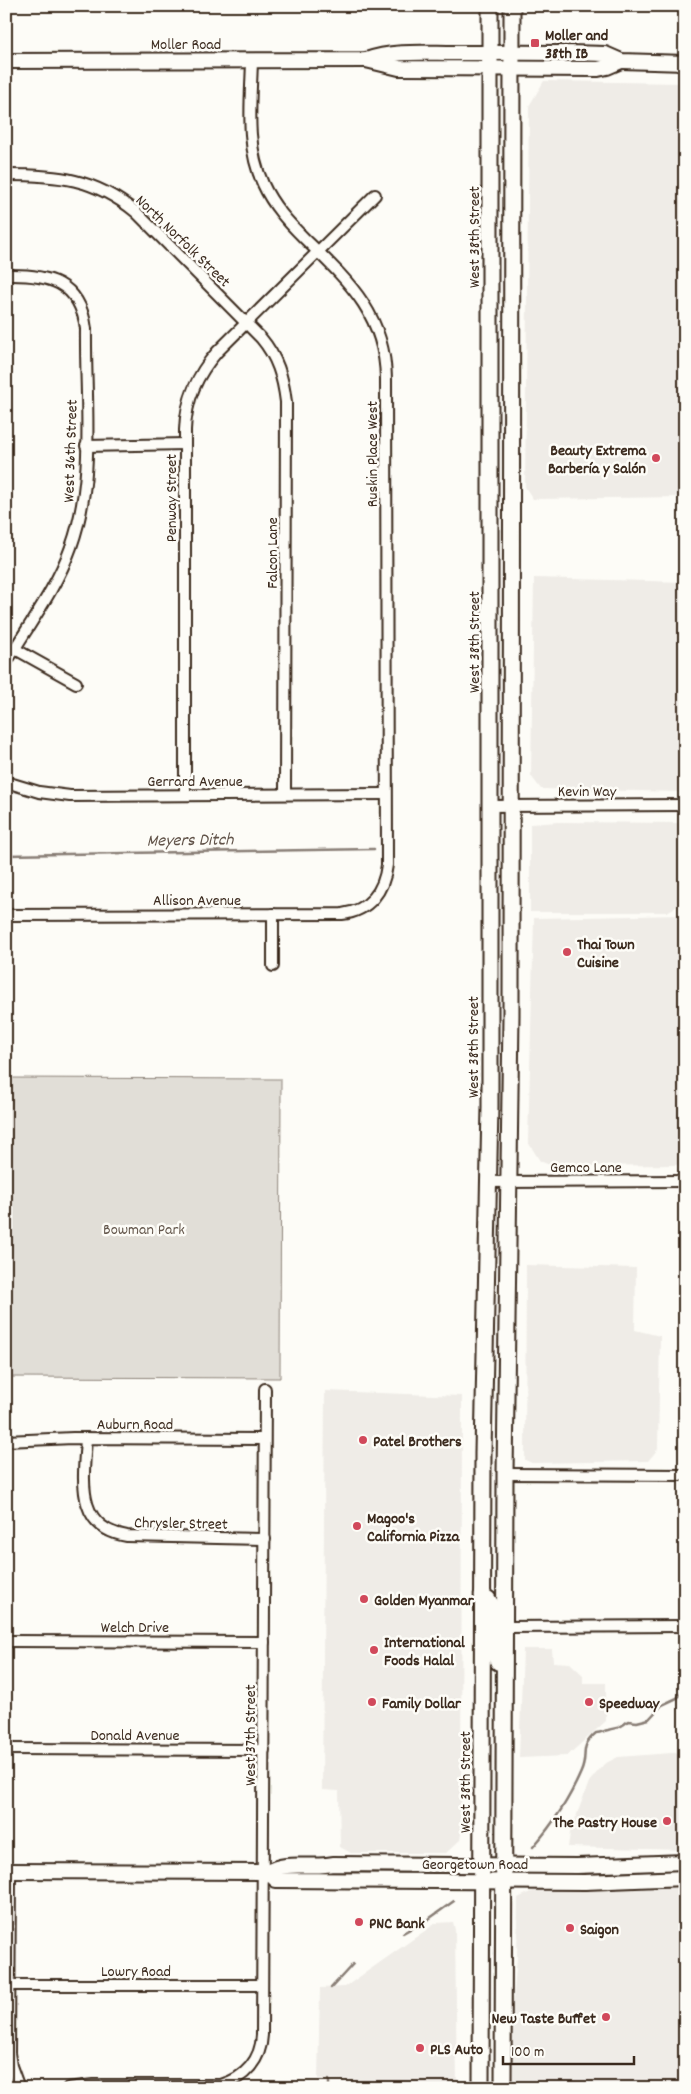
<svg xmlns="http://www.w3.org/2000/svg" width="691" height="2094" font-family="Dekko,sans-serif">
<rect width="100%" height="100%" fill="#fdfcf7"/>
<filter id="ink" filterUnits="userSpaceOnUse"><feTurbulence type="fractalNoise" baseFrequency=".02" numOctaves="2"/><feDisplacementMap in="SourceGraphic" scale="10" xChannelSelector="R" yChannelSelector="G"/><feConvolveMatrix kernelMatrix="1 2 1 2 8 2 1 2 1" color-interpolation-filters="sRGB"/></filter>
<g filter="url(#ink)">
<g fill="#efece7">
<path d="M544,81L685,83V497L533,499L525,487L529,106Z"/>
<path d="M534,578L685,582V792L541,789L531,776Z"/>
<path d="M558,822L685,823V875H681L679,905L667,912H530V824Z"/>
<path d="M685,915V1165L552,1166L540,1161L528,1142L534,918Z"/>
<path d="M526,1265L636,1268L635,1330L660,1336L658,1449L648,1461L532,1463L525,1460Z"/>
<path d="M325,1391L462,1396L461,1834L460,1840L446,1853H351L340,1847L339,1791L322,1790Z"/>
<path d="M523,1649H552L553,1662L570,1663L583,1675V1683H606V1721L567,1756L519,1758Z"/>
<path d="M685,1752V1850L568,1847L570,1833L589,1782L604,1764L618,1757Z"/>
<path d="M685,1883V2088H512V2012L517,1958L518,1898L530,1892L543,1889H600Z"/>
<path d="M453,1922L455,1930L457,2088H351V2080L318,2079L320,1988L345,1987L436,1923Z"/>
</g>
<path fill="#e1ded7" stroke="#8e847a" d="M6,1078L281,1079L280,1378L6,1377Z"/>
<g fill="none" stroke-linecap="round" stroke-linejoin="round">
<g stroke="#887d74" stroke-width="2.5">
<path d="M6,855L374,849"/>
<path d="M533,1847C553,1824 569,1800 581,1772C589,1754 578,1748 596,1733C602,1733 603,1731 608,1730C618,1727 619,1729 628,1721L637,1722L649,1719L662,1705L677,1698L685,1690"/>
<path d="M403,1933L430,1918L454,1901"/>
<path d="M331,1988L353,1964"/>
<path d="M329,2080V2088"/>
</g>
<defs>
<g id="minor">
<path d="M6,175C58,175 94,178 136,212L261,338C277,357 283,377 286,402L285,794"/>
<path d="M6,275C47,274 80,281 86,329C85,401 96,478 71,547C57,587 28,626 6,663"/>
<path d="M86,446L185,444"/>
<path d="M15,649L76,683"/>
<path d="M6,782L39,792L70,796L386,794"/>
<path d="M185,795V430C186,399 197,375 217,352L375,195"/>
<path d="M490,806L685,805"/>
<path d="M6,915L342,914C369,911 384,891 387,865L386,379C385,314 348,281 305,239C288,222 273,206 263,184C245,145 251,102 252,60"/>
<path d="M273,966V914"/>
<path d="M488,1182L685,1181"/>
<path d="M86,1438C84,1477 74,1528 127,1536L265,1539"/>
<path d="M6,1441L73,1438L264,1439"/>
<path d="M505,1474L685,1475"/>
<path d="M504,1627L685,1626"/>
<path d="M6,1641L264,1642"/>
<path d="M6,1749L264,1750"/>
<path d="M10,1871L9,2053L11,2066L19,2088"/>
<path d="M10,1985H262"/>
<path d="M68,2088L93,2085H221C245,2078 261,2060 262,2035L265,1389"/>
</g>
<g id="secondary">
<path d="M366,60L399,68L598,69L607,67L621,61"/>
<path d="M6,61L366,60C394,50 425,53 454,53C504,53 555,52 605,54L621,61L685,63"/>
<path d="M6,1871L268,1872C286,1860 312,1869 333,1864L577,1866L685,1862"/>
<path d="M268,1872L276,1880L585,1882L685,1878"/>
</g>
<g id="primary">
<path d="M482,1595L488,1599L491,1604L494,1652L498,1662"/>
<path d="M481,2088L483,1453L490,1107V6"/>
<path d="M503,2088L505,1474L511,1015L512,6"/>
</g>
</defs>
<use href="#minor" stroke="#3b2a1e" stroke-width="14"/>
<use href="#secondary" stroke="#3b2a1e" stroke-width="18"/>
<use href="#primary" stroke="#3b2a1e" stroke-width="19"/>
<use href="#minor" stroke="#fdfcf7" stroke-width="10"/>
<use href="#secondary" stroke="#fdfcf7" stroke-width="14"/>
<use href="#primary" stroke="#fdfcf7" stroke-width="15"/>
</g>
</g>
<g fill="#d1495b" stroke="#fdfcf7" stroke-width="2">
<rect x="530" y="38" width="10" height="10" rx="2.5"/>
<circle cx="656" cy="458" r="5"/>
<circle cx="567" cy="952" r="5"/>
<circle cx="363" cy="1440" r="5"/>
<circle cx="357" cy="1526" r="5"/>
<circle cx="364" cy="1599" r="5"/>
<circle cx="374" cy="1650" r="5"/>
<circle cx="372" cy="1702" r="5"/>
<circle cx="589" cy="1702" r="5"/>
<circle cx="667" cy="1821" r="5"/>
<circle cx="359" cy="1922" r="5"/>
<circle cx="570" cy="1928" r="5"/>
<circle cx="606" cy="2017" r="5"/>
<circle cx="420" cy="2048" r="5"/>
</g>
<g text-anchor="middle" stroke-width="5" stroke-linejoin="round" paint-order="stroke">
<g font-size="16" font-weight="bold" fill="#3b2a1e" stroke="#fdfcf7" text-anchor="start">
<text x="545" y="40">Moller and<tspan x="545" dy="18">38th IB</tspan></text>
<text x="646" y="455" text-anchor="end">Beauty Extrema<tspan x="646" dy="18">Barbería y Salón</tspan></text>
<text x="577" y="949">Thai Town<tspan x="577" dy="18">Cuisine</tspan></text>
<text x="373" y="1446">Patel Brothers</text>
<text x="367" y="1523">Magoo's<tspan x="367" dy="18">California Pizza</tspan></text>
<text x="374" y="1605">Golden Myanmar</text>
<text x="384" y="1647">International<tspan x="384" dy="18">Foods Halal</tspan></text>
<text x="382" y="1708">Family Dollar</text>
<text x="599" y="1708">Speedway</text>
<text x="657" y="1827" text-anchor="end">The Pastry House</text>
<text x="369" y="1928">PNC Bank</text>
<text x="580" y="1934">Saigon</text>
<text x="596" y="2023" text-anchor="end">New Taste Buffet</text>
<text x="430" y="2054">PLS Auto</text>
</g>
<g font-size="16" fill="#3b2a1e" stroke="#fdfcf7">
<text x="186" y="49">Moller Road</text>
<text transform="translate(473 237) rotate(-90)" y="6">West 38th Street</text>
<text transform="translate(184 240) rotate(44)" y="6">North Norfolk Street</text>
<text transform="translate(69 451) rotate(-88)" y="6">West 36th Street</text>
<text transform="translate(371 454) rotate(-90)" y="6">Ruskin Place West</text>
<text transform="translate(170 498) rotate(-90)" y="6">Penway Street</text>
<text transform="translate(271 553) rotate(-90)" y="6">Falcon Lane</text>
<text transform="translate(473 642) rotate(-90)" y="6">West 38th Street</text>
<text x="195" y="786">Gerrard Avenue</text>
<text x="587" y="796">Kevin Way</text>
<text x="197" y="905">Allison Avenue</text>
<text transform="translate(472 1047) rotate(-90)" y="6">West 38th Street</text>
<text x="586" y="1172">Gemco Lane</text>
<text x="135" y="1429">Auburn Road</text>
<text transform="translate(181 1522) rotate(1)" y="6">Chrysler Street</text>
<text x="135" y="1632">Welch Drive</text>
<text x="135" y="1740">Donald Avenue</text>
<text transform="translate(249 1735) rotate(-90)" y="6">West 37th Street</text>
<text transform="translate(464 1782) rotate(-90)" y="6">West 38th Street</text>
<text x="475" y="1869">Georgetown Road</text>
<text x="136" y="1976">Lowry Road</text>
</g>
<g font-size="16" fill="#64574c" stroke="#fdfcf7">
<text x="144" y="1234">Bowman Park</text>
</g>
<g font-size="18" font-style="italic" fill="#615349" stroke="#fdfcf7">
<text transform="translate(190 839) rotate(-1)" y="6">Meyers Ditch</text>
</g>
</g>
<rect width="691" height="2094" fill="none" stroke="#fdfcf7" stroke-width="25"/>
<rect x="12" y="12" width="666" height="2069" fill="none" stroke="#3b2a1e" stroke-width="2" filter="url(#ink)"/>
<path d="M503 2056v8h131v-8" fill="none" stroke="#3b2a1e" stroke-width="2.5"/>
<text x="511" y="2056" font-size="15" fill="#3b2a1e" stroke="#fdfcf7" stroke-width="4" paint-order="stroke">100 m</text>
</svg>
